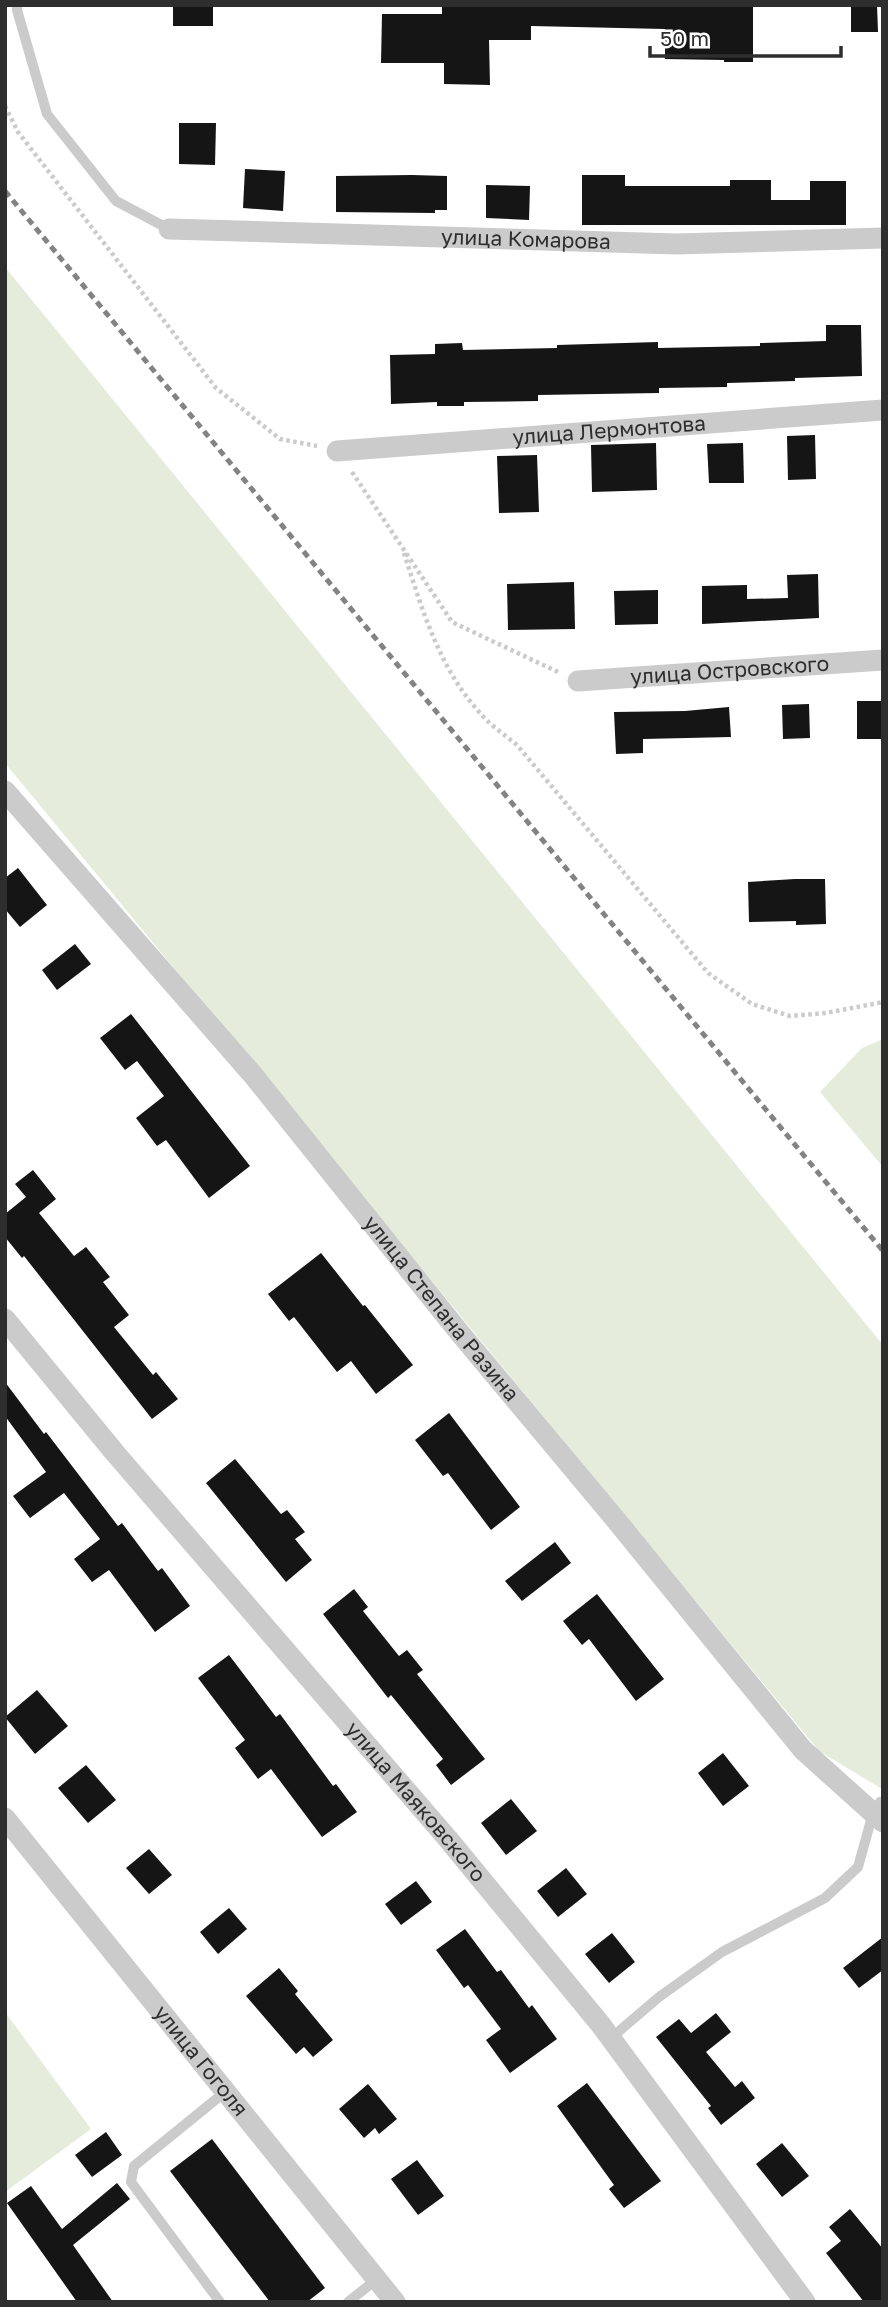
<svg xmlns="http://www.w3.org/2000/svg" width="888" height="2307" font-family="'Golos Text',sans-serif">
<rect width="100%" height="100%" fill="#fff"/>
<g fill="#e6ecdc">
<path d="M5,267L883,1345L882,1789L819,1751L5,763Z"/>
<path d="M883,1039V1167L820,1092L862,1048Z"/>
<path d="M5,2012L91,2129L5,2192Z"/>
</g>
<g fill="#151515">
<rect x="173" y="5" width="40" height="21"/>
<path d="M442,5H753V62H724V60L665,59V29L531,26V40H489L490,85L444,84V63H381L382,14H442Z"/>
<path d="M851,5H877L878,32H851Z"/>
<path d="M179,123H216L215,165L179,164Z"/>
<path d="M245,169L285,171L283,211L243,208Z"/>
<path d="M412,175L447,176V210H435V213L336,212V176Z"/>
<path d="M582,175H625V186H730V180H771V200H810V181H846V225H582Z"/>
<path d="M486,185L530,186L529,220L486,218Z"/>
<path d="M826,325H861L862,376L795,378V381L727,383V387L659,388V393L538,395V401L464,402V406H437V402L391,404L390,355L435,354V344L462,343L463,350L557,348V345L658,342V348L760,346V343L826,341Z"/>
<path d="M815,435L816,479L788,480L787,436Z"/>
<path d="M656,443L657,490L592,492L591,445Z"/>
<path d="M743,443L744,483H709L707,444Z"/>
<path d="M537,455L539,512L499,513L497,456Z"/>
<path d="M818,574L819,618L702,624V586L747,585V599L788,598L787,575Z"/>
<path d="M574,582L575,629L508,630L507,584Z"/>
<path d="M658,590V624L615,625L614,591Z"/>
<rect x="857" y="701" width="26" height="38"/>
<path d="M809,704L810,738L783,739L782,705Z"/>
<path d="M729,707L731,737L643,739V753L616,754L614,712L685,711Z"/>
<path d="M18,868L47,905L20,927L5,909V878Z"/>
<path d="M795,879H825L826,924L796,925V921L749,922L748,882Z"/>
<path d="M75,944L91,964L57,990L42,970Z"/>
<path d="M131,1014L250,1166L209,1198L166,1140L157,1146L136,1118L164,1096L137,1061L125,1070L100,1038Z"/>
<path d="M33,1170L56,1199L39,1213L74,1256L86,1247L110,1277L103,1282L129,1315L114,1327L153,1375L156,1372L178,1399L152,1419L24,1256L22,1258L5,1237V1214L26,1197L15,1184Z"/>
<path d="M321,1253L363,1306L365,1305L413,1365L376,1394L351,1361L337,1372L294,1317L289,1321L268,1294Z"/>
<path d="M5,1382L44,1434L46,1432L118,1526L122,1523L158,1571L162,1568L190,1606L155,1632L109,1570L92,1582L74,1559L100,1539L64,1493L30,1518L13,1496L46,1472L5,1416Z"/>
<path d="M449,1413L520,1507L491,1530L448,1473L443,1476L415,1440Z"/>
<path d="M235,1459L281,1514L287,1510L305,1532L295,1539L312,1560L286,1582L206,1483Z"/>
<path d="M555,1542L571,1563L522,1601L505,1581Z"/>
<path d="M354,1589L368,1607L363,1611L399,1656L407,1650L423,1670L417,1674L485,1759L451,1785L436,1765L443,1759L391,1695L388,1698L323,1614Z"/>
<path d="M597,1594L664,1679L636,1701L589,1639L582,1645L563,1621Z"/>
<path d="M229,1655L276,1717L280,1714L333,1786L336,1784L357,1812L322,1837L271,1769L258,1779L235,1748L245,1740L198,1678Z"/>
<path d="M37,1690L68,1726L35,1754L5,1717Z"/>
<path d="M723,1753L749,1786L723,1806L698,1773Z"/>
<path d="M86,1765L116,1800L88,1823L58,1788Z"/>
<path d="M511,1799L537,1831L506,1855L481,1823Z"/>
<path d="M149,1849L172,1875L149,1894L126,1868Z"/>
<path d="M566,1868L587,1894L558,1917L537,1891Z"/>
<path d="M416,1881L432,1902L401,1925L385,1904Z"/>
<path d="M229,1908L247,1929L218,1954L200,1932Z"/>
<path d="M465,1929L497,1972L501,1970L529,2008L532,2005L557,2039L510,2073L486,2040L501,2029L468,1985L464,1988L436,1950Z"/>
<path d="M612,1933L635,1962L609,1983L585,1954Z"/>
<path d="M883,1937V1970L859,1988L843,1968Z"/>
<path d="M279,1968L298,1991L295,1994L333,2040L313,2057L304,2047L296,2054L246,1996Z"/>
<path d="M716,2013L731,2032L706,2052L735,2087L742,2081L755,2098L721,2125L708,2108L711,2106L656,2037L679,2019L691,2033Z"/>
<path d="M587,2083L661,2181L624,2208L609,2189L614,2185L557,2106Z"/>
<path d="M368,2084L397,2119L379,2134L375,2128L364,2138L339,2109Z"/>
<path d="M106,2132L122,2155L92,2177L75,2155Z"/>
<path d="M212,2139L325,2288L307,2302H270L170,2171Z"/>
<path d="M782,2143L809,2176L782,2197L756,2164Z"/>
<path d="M417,2160L444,2196L418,2215L391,2179Z"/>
<path d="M117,2183L130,2199L73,2245L113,2302H77L7,2203L31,2186L62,2229Z"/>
<path d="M850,2209L883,2249V2302H864L826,2253L841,2241L829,2227Z"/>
</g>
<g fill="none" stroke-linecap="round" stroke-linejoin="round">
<g stroke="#cbcbcb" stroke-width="4.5" stroke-dasharray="3.5 3.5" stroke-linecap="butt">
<path d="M5,106L18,132L216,388L280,439L317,446"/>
<path d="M352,472L452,622L560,673"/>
<path d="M404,553C422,609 439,668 480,713C490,725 505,735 517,745L708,973L752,1004L790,1016L826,1013L883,1002"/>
</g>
<g stroke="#cbcbcb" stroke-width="10">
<path d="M17,5V10L47,114L116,201L169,229"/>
<path d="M611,2038L659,1997L722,1952L825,1898L858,1867L873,1813L880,1802H883"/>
<path d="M220,2302L131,2182L134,2166L225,2092"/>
<path d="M348,2302L377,2279"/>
</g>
<g stroke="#cbcbcb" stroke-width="21">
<path id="s1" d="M169,229L677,244L883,238"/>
<path id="s2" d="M337,451L883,410"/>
<path id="s3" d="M578,681L883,660"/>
<path id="s4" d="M5,791L253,1075L459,1332L616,1520L803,1750L883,1822"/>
<path id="s5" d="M5,1319L115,1453L448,1839L601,2025L805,2302"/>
<path id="s6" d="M5,1818L395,2302"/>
</g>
<path stroke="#838383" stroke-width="5" stroke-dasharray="7 5" stroke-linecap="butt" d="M5,191L883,1251"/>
</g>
<g text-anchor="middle" stroke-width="7" stroke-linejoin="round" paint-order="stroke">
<g font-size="21" fill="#2e2e2e" stroke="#fff">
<text dy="7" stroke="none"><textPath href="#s1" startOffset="357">улица Комарова</textPath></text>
<text dy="7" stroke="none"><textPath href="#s2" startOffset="273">улица Лермонтова</textPath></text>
<text dy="7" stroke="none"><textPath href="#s3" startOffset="152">улица Островского</textPath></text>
<text dy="7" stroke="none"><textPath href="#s4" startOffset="677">улица Степана Разина</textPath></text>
<text dy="7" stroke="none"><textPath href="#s5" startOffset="634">улица Маяковского</textPath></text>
<text dy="7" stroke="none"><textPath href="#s6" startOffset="312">улица Гоголя</textPath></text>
</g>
</g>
<rect width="888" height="2307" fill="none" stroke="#2e2e2e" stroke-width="14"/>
<path d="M650 46v10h191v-10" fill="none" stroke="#2e2e2e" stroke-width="3.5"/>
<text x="660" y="46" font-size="21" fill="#2e2e2e" stroke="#ffffff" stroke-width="5" paint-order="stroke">50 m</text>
</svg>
